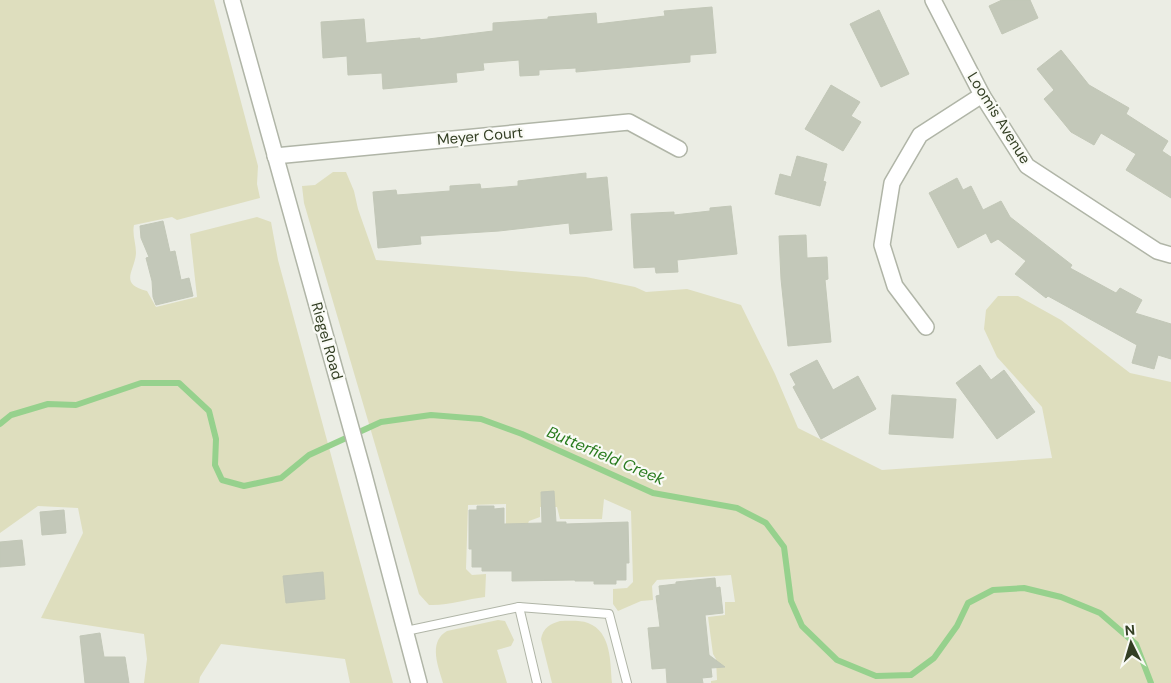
<svg xmlns="http://www.w3.org/2000/svg" width="1171" height="683" font-family="'DM Sans',sans-serif">
<rect width="100%" height="100%" fill="#ebede4"/>
<g fill="#dedebe">
<path d="M0,0H214L258,166L257,184L260,198L177,220L172,217L134,225C132,234 136,243 136,253C135,271 118,284 147,291L156,307L197,297L190,234L257,217L271,222L278,260L393,683H350L345,659L221,644L200,677L199,683H144L147,659L144,634L41,618L83,533L78,508L38,506L0,533Z"/>
<path d="M333,172H346L354,191L358,209L376,260L586,277L635,287L646,292L687,289L741,305L775,374L798,428L882,470L1052,458L1042,407L997,357L984,329L986,310L998,296H1018L1061,320L1130,373L1171,382V683H711V681L717,680L716,659L713,654L708,617L725,615V602H735L731,575L657,580L652,586L653,600L641,601L618,611L613,604V589L627,588L633,582L631,511L604,499L602,519H560L557,507H540V517L529,521L527,526L506,527V504L468,505L466,569L472,575L486,574L485,597C466,599 448,606 429,605L419,594L304,203L302,186L315,185Z"/>
<path d="M498,620L505,621L514,640L511,646L497,650L507,683H443C438,666 428,642 447,631Z"/>
<path d="M560,621C569,621 580,620 588,623C612,632 610,663 612,683H552L541,639C543,628 550,624 560,621Z"/>
</g>
<g fill="none" stroke-linecap="round" stroke-linejoin="round">
<path stroke="#96d18d" stroke-width="6" d="M0,424L11,415L48,404L76,405L141,383H179L209,411L216,439L215,465L222,480L244,486L281,478L309,455L381,422L431,415L481,419L522,434L653,493L737,508L766,523L784,547L791,601L802,626L837,660L876,676L911,675L934,658L957,626L968,603L993,590L1024,588L1061,597L1100,613L1136,644L1151,683"/>
</g>
<g fill="#c3c8b9" stroke="#c2c7b7">
<path d="M1002,0H1030L1038,18L1002,34L989,6Z"/>
<path d="M712,7L716,53L690,55V62L576,72V68L539,70V75L520,76L519,60L483,63L484,70L456,73L457,82L383,89L382,73L348,75L347,56L323,58L321,22L364,19L366,43L420,38V40L493,31V23L548,19V17L596,13L597,24L665,16L664,11Z"/>
<path d="M879,10L909,74L881,87L850,24Z"/>
<path d="M1061,50L1089,85L1129,108L1126,114L1168,141L1162,151L1171,157V198L1126,170L1136,154L1101,133L1094,145L1071,132L1044,99L1054,90L1037,69Z"/>
<path d="M831,85L860,102L851,116L861,122L843,151L805,129Z"/>
<path d="M797,156L827,164L823,181L826,182L820,206L775,194L780,174L791,177Z"/>
<path d="M586,173V179L607,177L612,230L570,234L569,223L499,231L420,236L421,244L378,248L373,192L396,190L397,195L450,191V186L480,184L481,189L518,186V181Z"/>
<path d="M957,178L963,190L971,186L983,210L1001,201L1010,217L1072,265L1070,268L1116,293L1120,288L1142,300L1135,313L1171,324V359L1158,355L1154,369L1132,363L1137,345L1048,296L1046,298L1015,274L1026,261L998,239L991,243L986,233L958,248L929,193Z"/>
<path d="M731,206L737,254L677,260L678,272L656,273L655,267L634,268L631,214L674,212V215L710,211V208Z"/>
<path d="M163,221L170,252L175,251L181,280L189,278L193,296L156,305L153,297L152,281L146,258L149,257L141,238L140,226Z"/>
<path d="M806,235L807,258L827,257L828,279L825,280L831,342L788,346L781,279L779,236Z"/>
<path d="M817,360L833,390L858,376L876,409L821,439L793,387L796,385L790,374Z"/>
<path d="M980,365L991,380L1004,370L1035,412L997,439L956,383Z"/>
<path d="M892,395L956,399L953,438L889,434Z"/>
<path d="M554,491L556,522H566V524L628,522L629,563H626V580H616V584H594V581H575V580L512,581V571H482V567H472V549H469V510H477V506H494V509L504,508V524L542,523L541,492Z"/>
<path d="M64,510L66,533L42,535L40,512Z"/>
<path d="M22,540L25,565L0,567V542Z"/>
<path d="M323,572L325,599L286,603L283,576Z"/>
<path d="M715,578L716,588L720,587L723,613L705,615L709,655L725,667L711,668L712,677L702,678L703,683H667L666,668L652,669L648,628L660,627L656,596L660,595L659,586L676,584V582Z"/>
<path d="M100,633L104,657H125L129,683H85L80,636Z"/>
</g>
<g fill="none" stroke-linecap="round" stroke-linejoin="round">
<defs>
<g id="service">
<path d="M519,607L537,683"/>
<path d="M406,631L519,607L609,614L627,683"/>
</g>
<g id="minor">
<path d="M933,0L982,95L1027,166L1157,251L1171,255"/>
<path d="M275,156L629,122L679,149"/>
<path d="M926,327L895,286L882,245L892,183L920,135L982,95"/>
</g>
<path id="tertiary" d="M232,0L363,471L419,683"/>
</defs>
<use href="#service" stroke="#b0b5a7" stroke-width="10"/>
<use href="#minor" stroke="#b0b5a7" stroke-width="18"/>
<use href="#tertiary" stroke="#b0b5a7" stroke-width="18"/>
<use href="#service" stroke="#fff" stroke-width="8"/>
<use href="#minor" stroke="#fff" stroke-width="15"/>
<use href="#tertiary" stroke="#fff" stroke-width="15"/>
</g>
<g text-anchor="middle" stroke-width="4.5" stroke-linejoin="round" paint-order="stroke">
<g font-size="15" fill="#333f24" stroke="#f9faf5">
<text transform="translate(999 118) rotate(58)" y="5">Loomis Avenue</text>
<text transform="translate(480 136) rotate(-5)" y="5">Meyer Court</text>
<text transform="translate(327 341) rotate(74)" y="5">Riegel Road</text>
</g>
<g font-size="16" font-style="italic" fill="#297b1e" stroke="#f9faf5">
<text transform="translate(606 455) rotate(23)" y="6">Butterfield Creek</text>
</g>
</g>
<g transform="translate(1131 643) rotate(355)" stroke="#f9faf5" stroke-width="4" paint-order="stroke">
<path d="M0-4L9 19L0 12L-9 19Z" fill="#333f24"/>
<text y="-8" font-size="14" font-weight="bold" text-anchor="middle" fill="#333f24">N</text>
</g>
</svg>
